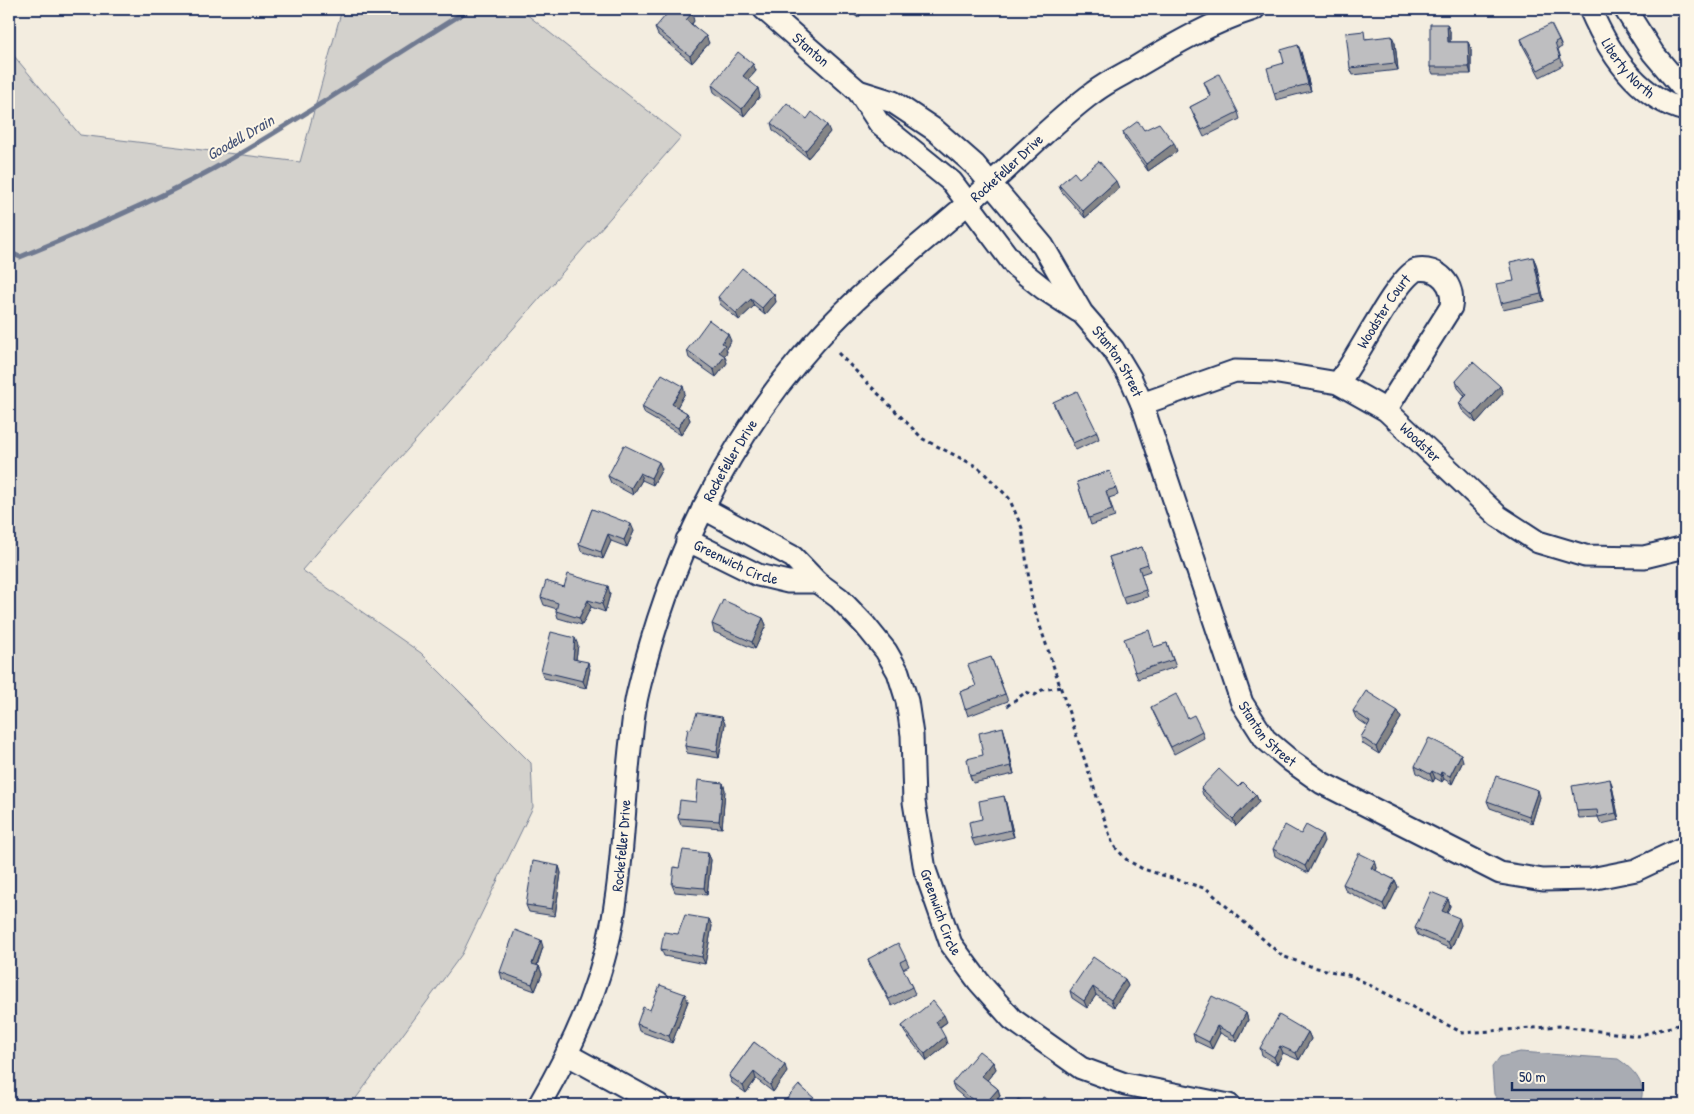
<svg xmlns="http://www.w3.org/2000/svg" width="1694" height="1114" font-family="'Patrick Hand',sans-serif">
<rect width="100%" height="100%" fill="#f3ede0"/>
<filter id="ink" filterUnits="userSpaceOnUse"><feTurbulence type="fractalNoise" baseFrequency=".02" numOctaves="2"/><feDisplacementMap in="SourceGraphic" scale="10" xChannelSelector="R" yChannelSelector="G"/><feConvolveMatrix kernelMatrix="1 2 1 2 8 2 1 2 1" color-interpolation-filters="sRGB"/></filter>
<g filter="url(#ink)">
<path fill="#d3d1cc" stroke="#778095" d="M342,9H520L681,137L302,570L421,653L531,763L533,807L462,954L351,1105H9V50L80,135L300,162Z"/>
<path fill="#a9acb3" stroke="#707a91" d="M1520,1052L1618,1059C1634,1070 1649,1085 1639,1105H1500L1494,1094L1492,1067L1500,1057Z"/>
<g fill="none" stroke-linecap="round" stroke-linejoin="round">
<path stroke="#707a91" stroke-width="5" d="M9,252L20,257C86,230 151,203 213,169C301,120 384,61 470,9"/>
<defs>
<g id="street">
<path id="s1" d="M764,9L858,91L879,123L952,182L1015,266L1044,289L1078,311"/>
<path id="s2" d="M1590,9C1608,51 1638,98 1685,110"/>
<path d="M1625,9L1653,53L1685,91"/>
<path id="s3" d="M858,91L893,102L935,130L975,165L1043,246L1082,313L1113,349L1131,379L1142,404L1242,703L1265,739L1291,761L1322,783L1500,873L1543,880L1591,879L1636,870L1685,847"/>
<path id="s4" d="M1338,383C1358,358 1394,282 1416,270C1439,266 1455,285 1451,307L1386,410"/>
<path id="s5" d="M1142,404L1235,371L1272,372L1338,383L1386,410L1498,516L1538,542L1585,556L1644,557L1685,547"/>
<path id="s6" d="M703,508L793,557L817,582L839,598L865,625L886,651L898,672L907,701L912,735L914,802L925,870L951,944L979,982L1012,1019L1081,1068L1125,1084L1229,1105"/>
<path id="s7" d="M687,540L758,575L788,582H817"/>
<path d="M568,1055L659,1105"/>
<path id="s8" d="M539,1105C578,1038 608,970 617,892C624,841 625,790 631,740C633,724 634,707 638,692C668,564 726,441 815,342C867,284 932,236 990,184C1025,153 1057,119 1094,92C1107,82 1122,75 1136,67C1173,45 1212,22 1254,9"/>
</g>
</defs>
<use href="#street" stroke="#1b2f5e" stroke-width="25"/>
<g stroke="#1b2f5e" stroke-width="3" stroke-dasharray="4 4" stroke-linecap="butt">
<path d="M838,353L923,439L978,467L1009,498L1022,528L1032,602L1113,845L1127,860L1143,869L1207,889L1282,956L1313,967L1352,976L1463,1033L1561,1026L1637,1036L1685,1023"/>
<path d="M1007,706L1026,692L1035,695L1042,690L1061,687"/>
</g>
<use href="#street" stroke="#fcf5e5" stroke-width="21"/>
</g>
<g fill="#a3a3a5" stroke="#1b2f5e">
<path d="M612,9H624L619,14Z"/>
<path d="M847,9H865L858,18Z"/>
<path d="M694,21L692,24L709,43L692,63L658,35L655,28Z"/>
<path d="M1450,31V42H1468L1471,49V74H1433L1430,67Z"/>
<path d="M1367,38V39L1395,43L1398,70L1353,75L1350,68Z"/>
<path d="M1521,39L1559,40L1562,47L1558,49L1563,65L1540,77L1523,46Z"/>
<path d="M1301,52L1311,91L1276,100L1274,93L1284,63Z"/>
<path d="M753,64L756,71L748,80L760,96L744,116L714,92L712,85Z"/>
<path d="M1204,82L1238,112L1240,119L1204,137L1193,114L1190,107L1210,97Z"/>
<path d="M807,119L830,132L808,158L773,130L771,123Z"/>
<path d="M1144,130L1177,151L1148,171L1125,139L1123,132Z"/>
<path d="M1079,178L1119,188L1085,218L1062,192L1059,185Z"/>
<path d="M1533,257L1536,264L1544,301L1503,310L1501,303L1514,281Z"/>
<path d="M774,294L776,302L765,315L754,306L739,320L720,304L718,297Z"/>
<path d="M731,341L726,348L727,352L724,356L727,363L716,377L689,358L687,350Z"/>
<path d="M1456,381L1503,393L1476,423L1462,410L1459,403L1465,396L1458,388Z"/>
<path d="M685,393L677,407L687,413L690,420L681,435L645,414L642,407Z"/>
<path d="M1053,402L1097,432L1099,439L1076,450L1056,410Z"/>
<path d="M662,469L653,485L642,480L633,495L611,483L608,476Z"/>
<path d="M1110,471L1118,495L1109,498L1115,517L1091,525L1077,482Z"/>
<path d="M592,509L634,531L627,547L611,541L603,559L581,551L579,544Z"/>
<path d="M1142,547L1150,571L1141,574L1148,597L1125,604L1109,557Z"/>
<path d="M564,587L610,594L605,612L591,607L582,625L558,618L556,611L557,609L544,605L541,597Z"/>
<path d="M763,618L766,625L755,649L714,632L712,624Z"/>
<path d="M1167,643L1176,667L1138,679L1135,672L1155,647Z"/>
<path d="M578,645L576,659L590,669L586,688L544,678L541,671Z"/>
<path d="M991,657L1008,701L968,716L960,692L976,686Z"/>
<path d="M1151,707L1188,718L1202,731L1204,738L1174,754L1154,714Z"/>
<path d="M1353,711H1398L1401,718L1379,754L1363,744L1361,737L1368,726L1356,718Z"/>
<path d="M722,717L725,724L719,758L687,753L685,746L691,729Z"/>
<path d="M1005,734L1014,774L973,783L970,776L983,755Z"/>
<path d="M1463,761L1452,784L1444,779L1442,782L1435,778L1433,782L1417,773L1415,766Z"/>
<path d="M1610,779L1612,786L1619,820L1601,824L1598,817L1579,818L1577,811Z"/>
<path d="M723,783L725,790L722,828L681,825L678,818L696,802Z"/>
<path d="M1238,787L1256,795L1259,802L1236,826L1203,795L1201,788Z"/>
<path d="M1004,796L1006,803L1014,837L975,846L972,839L982,819Z"/>
<path d="M1540,797L1532,823L1490,808L1487,801Z"/>
<path d="M1324,841L1308,873L1275,856L1273,849Z"/>
<path d="M708,853L711,860L707,895L675,892L672,885L679,868Z"/>
<path d="M1375,861L1377,868L1376,871L1395,880L1398,887L1386,911L1346,891L1343,884Z"/>
<path d="M559,866L561,873L555,916L529,912L526,905Z"/>
<path d="M1448,899L1450,906L1447,913L1461,925L1451,949L1418,935L1415,928Z"/>
<path d="M709,919L712,926L705,964L664,956L661,949L678,934Z"/>
<path d="M543,947L537,966H539L542,974L535,991L502,979L500,972Z"/>
<path d="M868,959H906L909,966L903,969L912,987L915,994L892,1006L870,966Z"/>
<path d="M1125,979L1128,986L1114,1007L1096,995L1087,1008L1072,998L1070,991Z"/>
<path d="M685,994L688,1001L672,1043L639,1031L637,1024L650,1010Z"/>
<path d="M1246,1013L1248,1020L1237,1042L1220,1033L1212,1049L1195,1041L1193,1034Z"/>
<path d="M947,1022L939,1028L947,1044L927,1061L905,1033L902,1026Z"/>
<path d="M1308,1032L1311,1039L1299,1060L1283,1053L1277,1064L1262,1055L1260,1048Z"/>
<path d="M754,1042L787,1072L773,1092L756,1079L746,1093L732,1083L729,1076Z"/>
<path d="M993,1062L996,1069L987,1080L998,1089L1000,1096L993,1105H973L955,1090L952,1083Z"/>
</g>
<g fill="#858586" stroke="#1b2f5e">
<path d="M617,9H624L619,14Z"/>
<path d="M857,9H865L858,18L855,10Z"/>
<path d="M692,13L694,21L689,27L686,20Z"/>
<path d="M1447,24L1450,31V49L1448,42Z"/>
<path d="M706,36L709,43L692,63L690,56Z"/>
<path d="M1392,36L1395,43L1398,70L1395,63Z"/>
<path d="M1468,42L1471,49V74L1469,67Z"/>
<path d="M1298,45L1301,52L1311,91L1308,84Z"/>
<path d="M753,64L756,71L745,83L743,76Z"/>
<path d="M758,88L760,96L744,116L742,109Z"/>
<path d="M827,125L830,132L808,158L805,151Z"/>
<path d="M1174,143L1177,151L1148,171L1146,164Z"/>
<path d="M1116,181L1119,188L1085,218L1083,211Z"/>
<path d="M1533,257L1536,264L1544,301L1541,294Z"/>
<path d="M774,294L776,302L765,315L762,308Z"/>
<path d="M751,299L754,306L739,320L736,313Z"/>
<path d="M728,334L731,341L726,348L727,352L722,359L719,352L722,343Z"/>
<path d="M725,356L727,363L716,377L714,370Z"/>
<path d="M683,386L685,393L675,411L672,404Z"/>
<path d="M1500,386L1503,393L1476,423L1473,416Z"/>
<path d="M687,413L690,420L681,435L678,428Z"/>
<path d="M659,462L662,469L653,485L651,478Z"/>
<path d="M640,473L642,480L633,495L631,488Z"/>
<path d="M631,524L634,531L627,547L624,540Z"/>
<path d="M608,534L611,541L603,559L601,552Z"/>
<path d="M608,586L610,594L605,612L602,604Z"/>
<path d="M588,600L591,607L582,625L579,618Z"/>
<path d="M763,618L766,625L755,649L752,642Z"/>
<path d="M575,638L578,645L575,666L573,659Z"/>
<path d="M588,662L590,669L586,688L583,681Z"/>
<path d="M1398,711L1401,718L1379,754L1376,747Z"/>
<path d="M722,717L725,724L719,758L717,751Z"/>
<path d="M1003,727L1005,734L1014,774L1011,766Z"/>
<path d="M1461,754L1463,761L1452,784L1450,776Z"/>
<path d="M1432,771L1435,778L1433,782L1430,774Z"/>
<path d="M1441,772L1444,779L1442,782L1440,775Z"/>
<path d="M1610,779L1612,786L1619,820L1616,813Z"/>
<path d="M723,783L725,790L722,828L719,821Z"/>
<path d="M1538,790L1540,797L1532,823L1529,816Z"/>
<path d="M1256,795L1259,802L1236,826L1233,819Z"/>
<path d="M1004,796L1006,803L1014,837L1011,830Z"/>
<path d="M1322,834L1324,841L1308,873L1305,866Z"/>
<path d="M708,853L711,860L707,895L704,888Z"/>
<path d="M1375,861L1377,868L1374,875L1371,868Z"/>
<path d="M559,866L561,873L555,916L552,909Z"/>
<path d="M1395,880L1398,887L1386,911L1383,904Z"/>
<path d="M1448,899L1450,906L1445,918L1442,911Z"/>
<path d="M1459,918L1461,925L1451,949L1448,942Z"/>
<path d="M709,919L712,926L705,964L702,957Z"/>
<path d="M541,940L543,947L535,971L532,964Z"/>
<path d="M539,966L542,974L535,991L532,984Z"/>
<path d="M1125,979L1128,986L1114,1007L1111,1000Z"/>
<path d="M1093,987L1096,995L1087,1008L1084,1001Z"/>
<path d="M685,994L688,1001L672,1043L669,1036Z"/>
<path d="M1246,1013L1248,1020L1237,1042L1234,1035Z"/>
<path d="M944,1015L947,1022L938,1028L936,1021Z"/>
<path d="M1217,1026L1220,1033L1212,1049L1209,1042Z"/>
<path d="M1308,1032L1311,1039L1299,1060L1296,1053Z"/>
<path d="M945,1037L947,1044L927,1061L925,1054Z"/>
<path d="M1280,1046L1283,1053L1277,1064L1274,1057Z"/>
<path d="M993,1062L996,1069L985,1083L982,1076Z"/>
<path d="M785,1065L787,1072L773,1092L770,1085Z"/>
<path d="M754,1072L756,1079L746,1093L743,1086Z"/>
<path d="M998,1089L1000,1096L993,1105H984Z"/>
</g>
<g fill="#bebec0" stroke="#1b2f5e">
<path d="M671,9H686L692,13L686,20L706,36L690,56L655,28Z"/>
<path d="M1430,24H1447L1448,42H1468L1469,67H1430Z"/>
<path d="M1551,24L1559,40L1555,42L1560,58L1538,70L1521,39Z"/>
<path d="M1364,31L1365,39L1392,36L1395,63L1350,68L1346,33Z"/>
<path d="M1298,45L1308,84L1274,93L1267,68L1284,63L1281,50Z"/>
<path d="M738,52L753,64L743,76L758,88L742,109L712,85Z"/>
<path d="M1219,74L1238,112L1202,130L1190,107L1211,96L1204,82Z"/>
<path d="M787,103L807,119L812,112L827,125L805,151L771,123Z"/>
<path d="M1138,121L1144,130L1159,123L1174,143L1146,164L1123,132Z"/>
<path d="M1099,161L1116,181L1083,211L1059,185L1074,172L1079,178Z"/>
<path d="M1533,257L1541,294L1501,303L1496,284L1514,281L1510,262Z"/>
<path d="M742,268L774,294L762,308L751,299L736,313L718,297Z"/>
<path d="M709,320L728,334L722,343L725,345L719,352L725,356L714,370L687,350Z"/>
<path d="M1473,362L1500,386L1473,416L1459,403L1467,395L1456,381Z"/>
<path d="M662,374L683,386L672,404L687,413L678,428L642,407Z"/>
<path d="M1077,391L1097,432L1073,443L1053,402Z"/>
<path d="M624,445L659,462L651,478L640,473L631,488L608,476Z"/>
<path d="M1110,471L1116,488L1106,491L1112,510L1089,518L1077,482Z"/>
<path d="M592,509L631,524L624,540L608,534L601,552L579,544Z"/>
<path d="M1142,547L1148,564L1139,567L1146,590L1122,597L1109,557Z"/>
<path d="M568,574L608,586L602,604L588,600L579,618L556,611L558,603L541,597L546,581L564,587Z"/>
<path d="M723,600L763,618L752,642L712,624Z"/>
<path d="M1149,630L1154,647L1167,643L1173,660L1135,672L1124,639Z"/>
<path d="M551,632L575,638L573,659L588,662L583,681L541,671Z"/>
<path d="M991,657L1005,694L965,709L960,692L976,686L968,665Z"/>
<path d="M1366,691L1398,711L1376,747L1361,737L1370,722L1353,711Z"/>
<path d="M1176,694L1188,718L1194,715L1202,731L1171,747L1151,707Z"/>
<path d="M697,713L722,717L717,751L685,746L688,728L691,729Z"/>
<path d="M1003,727L1011,766L970,776L967,759L983,755L979,733Z"/>
<path d="M1429,738L1461,754L1450,776L1441,772L1440,775L1432,771L1430,774L1415,766Z"/>
<path d="M1219,769L1238,787L1243,782L1256,795L1233,819L1201,788Z"/>
<path d="M1496,776L1538,790L1529,816L1487,801Z"/>
<path d="M1610,779L1616,813L1598,817L1597,810L1577,811L1572,786Z"/>
<path d="M698,780L723,783L719,821L678,818L680,800L696,802Z"/>
<path d="M1004,796L1011,830L972,839L969,822L982,819L979,801Z"/>
<path d="M1285,825L1301,834L1306,825L1322,834L1305,866L1273,849Z"/>
<path d="M683,850L708,853L704,888L672,885L674,867L679,868Z"/>
<path d="M1359,853L1375,861L1371,868L1395,880L1383,904L1343,884Z"/>
<path d="M533,861L559,866L552,909L526,905Z"/>
<path d="M1431,892L1448,899L1442,911L1459,918L1448,942L1415,928Z"/>
<path d="M685,915L709,919L702,957L661,949L664,932L678,934Z"/>
<path d="M515,930L541,940L532,964L539,966L532,984L500,972Z"/>
<path d="M898,943L906,959L900,962L912,987L889,999L868,959Z"/>
<path d="M1093,957L1125,979L1111,1000L1093,987L1084,1001L1070,991Z"/>
<path d="M660,985L685,994L669,1036L637,1024L643,1007L650,1010Z"/>
<path d="M1212,996L1246,1013L1234,1035L1217,1026L1209,1042L1193,1034Z"/>
<path d="M933,1001L944,1015L936,1021L945,1037L925,1054L902,1026Z"/>
<path d="M1279,1015L1308,1032L1296,1053L1280,1046L1274,1057L1260,1048Z"/>
<path d="M754,1042L785,1065L770,1085L754,1072L743,1086L729,1076Z"/>
<path d="M979,1051L993,1062L982,1076L998,1089L984,1105H979L952,1083Z"/>
<path d="M799,1085L822,1105H785L783,1103Z"/>
<path d="M1043,1097L1058,1105H1039Z"/>
<path d="M1018,1099L1030,1105H1015Z"/>
<path d="M407,1102L410,1105H403Z"/>
</g>
</g>
<g text-anchor="middle" stroke-width="4" stroke-linejoin="round" paint-order="stroke">
<g font-size="15" fill="#1b2f5e" stroke="#fcf5e5">
<text dy="5" stroke="none"><textPath href="#s1" startOffset="62">Stanton</textPath></text>
<text dy="5" stroke="none"><textPath href="#s2" startOffset="71">Liberty North</textPath></text>
<text dy="5" stroke="none"><textPath href="#s8" startOffset="1085">Rockefeller Drive</textPath></text>
<text dy="5" stroke="none"><textPath href="#s4" startOffset="85">Woodster Court</textPath></text>
<text dy="5" stroke="none"><textPath href="#s3" startOffset="384">Stanton Street</textPath></text>
<text dy="5" stroke="none"><textPath href="#s5" startOffset="305">Woodster</textPath></text>
<text dy="5" stroke="none"><textPath href="#s8" startOffset="680">Rockefeller Drive</textPath></text>
<text dy="5" stroke="none"><textPath href="#s7" startOffset="54">Greenwich Circle</textPath></text>
<text dy="5" stroke="none"><textPath href="#s3" startOffset="789">Stanton Street</textPath></text>
<text dy="5" stroke="none"><textPath href="#s8" startOffset="275">Rockefeller Drive</textPath></text>
<text dy="5" stroke="none"><textPath href="#s6" startOffset="505">Greenwich Circle</textPath></text>
</g>
<g font-size="16" font-style="italic" fill="#465478" stroke="#fcf5e5">
<text transform="translate(240 137) rotate(-30)" y="6">Goodell Drain</text>
</g>
</g>
<rect width="1694" height="1114" fill="none" stroke="#fcf5e5" stroke-width="30"/>
<rect x="15" y="15" width="1664" height="1084" fill="none" stroke="#1b2f5e" stroke-width="2" filter="url(#ink)"/>
<path d="M1512 1082v8h131v-8" fill="none" stroke="#1b2f5e" stroke-width="2.5"/>
<text x="1519" y="1082" font-size="15" fill="#1b2f5e" stroke="#fcf5e5" stroke-width="4" paint-order="stroke">50 m</text>
</svg>
